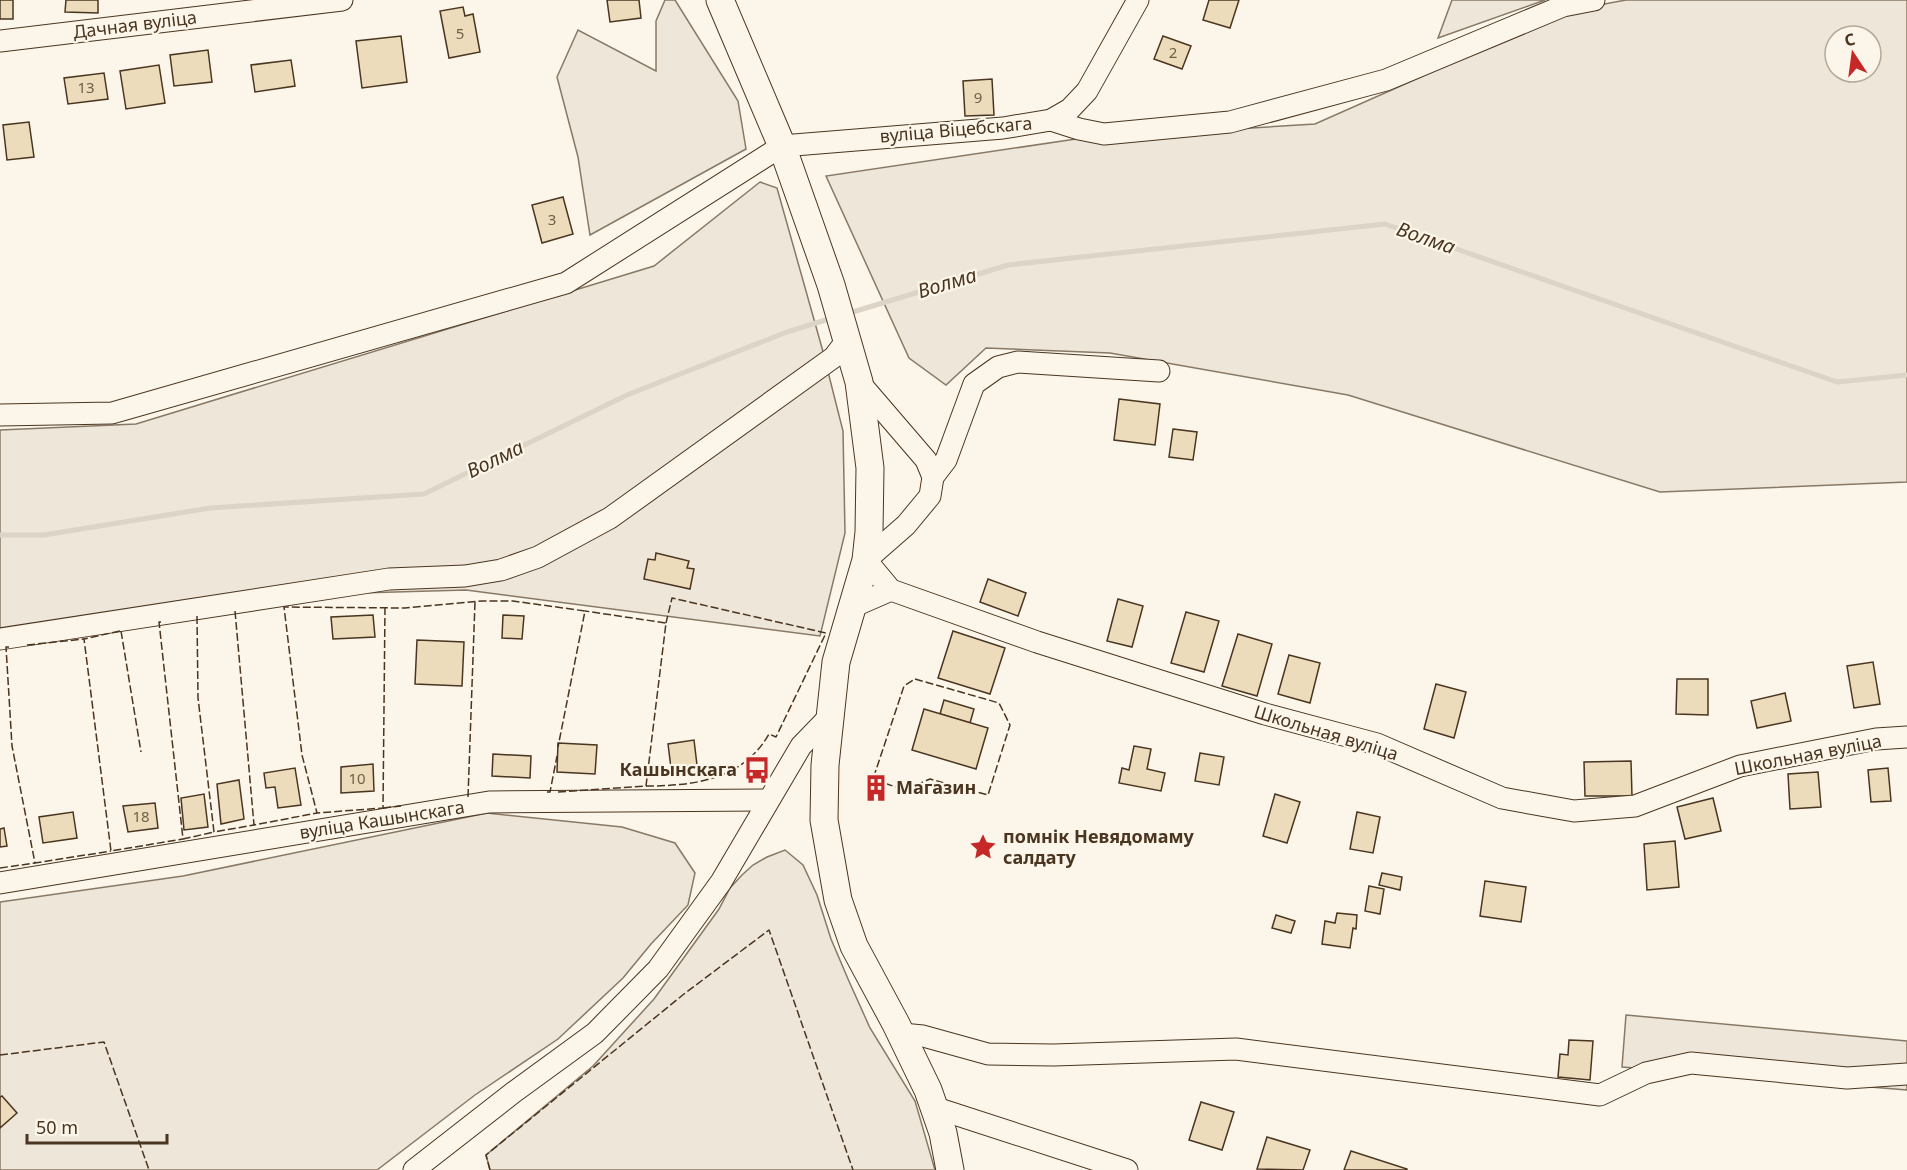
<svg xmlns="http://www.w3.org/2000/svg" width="1907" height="1170" font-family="'Noto Sans',sans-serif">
<rect width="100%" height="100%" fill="#fbf6e9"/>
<g fill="#ede6d9" stroke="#887966" stroke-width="1.5" fill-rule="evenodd">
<path d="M665,0H675L738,101L746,149L590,235L578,157L557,77L578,30L656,71V21Z"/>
<path d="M1452,0H1545L1438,38Z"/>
<path d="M1626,0H1907V482L1660,492L1348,395L1110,353L986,348L946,385L909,358L826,176L1076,139L1315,124L1572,10ZM1835,36H1871V72H1835Z"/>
<path d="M760,182L777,188L822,348L843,431L845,533L820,636L466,590L289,595L0,630V430L136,424L654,266Z"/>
<path d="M487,813L622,827L675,843L695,873L688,905L651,944L623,978L558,1039L475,1095L377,1170H0V902L183,876Z"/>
<path d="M785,850L803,865L817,895L831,939L848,979L870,1028L915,1101L935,1170H490L486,1155L593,1066L654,999L719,909L730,888L742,875L753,865L767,857Z"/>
<path d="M1626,1015L1907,1041V1090L1622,1067Z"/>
</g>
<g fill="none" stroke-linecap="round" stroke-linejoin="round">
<g stroke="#dcd4c6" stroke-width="5">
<path d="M846,314L1008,265L1385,224L1837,382L1907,375"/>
<path d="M0,535H44L210,508L424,494L627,395L787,332L832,318"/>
</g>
</g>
<g fill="#ecdcbc" stroke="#4a3520" stroke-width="1.5">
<rect x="0" y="0" width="13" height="19"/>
<path d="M66,0H98V13L65,12Z"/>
<path d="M607,0H639L641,18L610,22Z"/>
<path d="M1209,0H1239L1230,28L1203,20Z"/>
<path d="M463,7L465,16L473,14L480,52L449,58L440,11Z"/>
<path d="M401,36L407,82L362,88L356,41Z"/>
<path d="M1163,36L1191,46L1182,69L1154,59Z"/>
<path d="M208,50L212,82L174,86L170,55Z"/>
<path d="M291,60L295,86L255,92L251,65Z"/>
<path d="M159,65L165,103L126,109L120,71Z"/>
<path d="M104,73L108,99L68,104L64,78Z"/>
<path d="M992,79L994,115L965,116L963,81Z"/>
<path d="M29,122L34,157L7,160L3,125Z"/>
<path d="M563,197L573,234L542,243L532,205Z"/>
<path d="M1119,399L1160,404L1155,445L1114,440Z"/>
<path d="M1173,429L1197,432L1193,460L1169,457Z"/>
<path d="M656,553L689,561L687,568L694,569L690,589L644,579L648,559L655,560Z"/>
<path d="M988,579L1026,593L1018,616L980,602Z"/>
<path d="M1118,599L1143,606L1132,647L1107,641Z"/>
<path d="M1186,612L1219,621L1204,672L1171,663Z"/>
<path d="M373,615L375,637L333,639L331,617Z"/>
<path d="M503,615L524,616L522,639L502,638Z"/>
<path d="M953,631L1005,648L990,694L938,678Z"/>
<path d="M1238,634L1272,644L1257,696L1222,686Z"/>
<path d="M417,640L464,642L462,686L415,684Z"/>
<path d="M1289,655L1320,663L1310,703L1278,694Z"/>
<path d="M1873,662L1880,704L1854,708L1847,666Z"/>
<path d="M1677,679H1708V715L1676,714Z"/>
<path d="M1436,684L1466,692L1454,738L1424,729Z"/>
<path d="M1785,693L1791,721L1757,728L1751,701Z"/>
<path d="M944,700L974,709L970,723L940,714Z"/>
<path d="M924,709L988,728L976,769L912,750Z"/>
<path d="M694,740L697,765L671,768L668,744Z"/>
<path d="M558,743L597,745L595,774L557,772Z"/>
<path d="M1134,746L1151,749L1147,769L1165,773L1161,791L1119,783L1122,768L1129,770Z"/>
<path d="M1200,753L1224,757L1219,785L1195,781Z"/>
<path d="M493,754L531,756L530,778L492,776Z"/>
<path d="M1631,761L1632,796H1585L1584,762Z"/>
<path d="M373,764L374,791L341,793V767Z"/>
<path d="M295,768L301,805L278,808L275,787L266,788L264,773Z"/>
<path d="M1888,768L1891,801L1871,802L1868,770Z"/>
<path d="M1818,772L1821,807L1790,809L1788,774Z"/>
<path d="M239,780L244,819L221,824L217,784Z"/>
<path d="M871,782L884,786L880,794L868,790Z"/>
<path d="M204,794L208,827L184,830L181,798Z"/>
<path d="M1275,794L1300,802L1287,843L1263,836Z"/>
<path d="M1713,798L1721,831L1685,839L1677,807Z"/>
<path d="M155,803L158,828L128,832L123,806Z"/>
<path d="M73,812L77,838L43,843L39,817Z"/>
<path d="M1357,812L1380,817L1373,853L1350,849Z"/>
<path d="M4,828L7,846L0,847V829Z"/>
<path d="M1675,841L1679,887L1647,890L1644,844Z"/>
<path d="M1382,873L1402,877L1400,890L1379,885Z"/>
<path d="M1485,881L1526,887L1521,922L1480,916Z"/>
<path d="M1369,886L1384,889L1380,914L1365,911Z"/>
<path d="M1337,913L1357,915L1356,929L1353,928L1350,948L1322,944L1325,921L1335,923Z"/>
<path d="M1276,915L1295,921L1291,933L1272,928Z"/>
<path d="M1569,1040L1593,1041L1590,1080L1558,1077L1560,1054L1568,1055Z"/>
<path d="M2,1096L17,1113L0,1128V1097Z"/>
<path d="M1201,1102L1234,1112L1222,1150L1189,1140Z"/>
<path d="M1267,1137L1310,1150L1303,1170L1257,1169Z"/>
<path d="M1351,1151L1407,1169V1170H1344Z"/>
</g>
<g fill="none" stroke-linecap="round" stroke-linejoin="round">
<defs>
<g id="minor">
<path d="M0,41L342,0"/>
<path d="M1051,120L1079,129L1104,134L1230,122L1386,80L1563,6L1594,0"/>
<path d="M859,382L926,460L933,477L930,496L906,525L866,560L891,590L1037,642L1265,714L1377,744L1502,798L1574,811L1635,806L1740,766L1876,739L1907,737"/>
<path d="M0,415L112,413L566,283L782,146L1003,128L1051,120L1070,109L1087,91L1138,0"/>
<path d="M933,477L946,460L974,384L998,367L1018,362L1159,371"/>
<path d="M852,607L891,590"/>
<path d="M0,639L389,579L465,576L501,570L538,557L610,518L834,357L847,340"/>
<path d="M0,883L489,802L768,800"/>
<path d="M902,1034L923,1036L988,1054L1054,1055L1236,1049L1600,1095L1646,1073L1691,1063L1847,1078L1907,1074"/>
<path d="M936,1108L1127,1170"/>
<path d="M414,1170L514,1092L595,1033L658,969L721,882L801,746L829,717"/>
</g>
<path id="major" d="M720,0L782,146L831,285L859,382L870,468L869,532L866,560L836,662L825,765L824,820L838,900L854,946L896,1024L928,1090L943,1133L950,1170"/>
</defs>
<use href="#minor" stroke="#4a3520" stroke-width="23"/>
<use href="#major" stroke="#4a3520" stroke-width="29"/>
<use href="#minor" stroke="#fbf6e9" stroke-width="21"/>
<use href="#major" stroke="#fbf6e9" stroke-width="27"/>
<g stroke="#4a3520" stroke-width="1.5" stroke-dasharray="8 3" stroke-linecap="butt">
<path d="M385,607L383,808L317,813L302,755L284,607L405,608L482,601H513L585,611L558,747"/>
<path d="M235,611L254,825L317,813"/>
<path d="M197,616L198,698L214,832L254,825"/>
<path d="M161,622H159L183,839L214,832"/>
<path d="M120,631L84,639L111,851L183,839"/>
<path d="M121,631L141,752"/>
<path d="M27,645L84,639"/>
<path d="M9,647H6L12,746L35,863L111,851"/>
<path d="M915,679L999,703L1010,725L988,795L930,779L904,790L873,779L904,686Z"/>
<path d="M646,786C693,786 743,780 769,734L776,737L826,633L672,598L666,623"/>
<path d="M547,792H550L557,756"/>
<path d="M558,792L646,786L666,623L585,611"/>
<path d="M468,797L475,602"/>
<path d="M383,808L401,806"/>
<path d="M0,868L35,863"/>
<path d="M0,1055L104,1042L149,1170"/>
<path d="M490,1170L486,1155L684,994L769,930L853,1170"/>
</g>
</g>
<defs>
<symbol id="bus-bare" viewBox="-9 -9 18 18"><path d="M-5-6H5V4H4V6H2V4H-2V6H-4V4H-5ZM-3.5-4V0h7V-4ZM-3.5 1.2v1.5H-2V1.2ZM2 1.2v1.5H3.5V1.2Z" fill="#c62828" stroke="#fbf6e9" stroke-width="2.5" paint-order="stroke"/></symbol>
<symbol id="building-bare" viewBox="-9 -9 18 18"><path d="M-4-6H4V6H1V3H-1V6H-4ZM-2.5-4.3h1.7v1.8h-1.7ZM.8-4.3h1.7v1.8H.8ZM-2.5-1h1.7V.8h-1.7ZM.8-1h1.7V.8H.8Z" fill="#c62828" stroke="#fbf6e9" stroke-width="2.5" paint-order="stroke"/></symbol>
<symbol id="sight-bare" viewBox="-9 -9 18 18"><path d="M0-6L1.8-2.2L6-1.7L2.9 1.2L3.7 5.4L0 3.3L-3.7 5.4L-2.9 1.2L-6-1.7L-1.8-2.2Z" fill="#c62828" stroke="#fbf6e9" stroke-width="2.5" paint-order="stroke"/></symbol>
</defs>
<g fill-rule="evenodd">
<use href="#bus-bare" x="738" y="751" width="38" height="38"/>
<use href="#building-bare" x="857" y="769" width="38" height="38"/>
<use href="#sight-bare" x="964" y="828" width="38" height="38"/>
</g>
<g text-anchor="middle" stroke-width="4.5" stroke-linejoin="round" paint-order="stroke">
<g font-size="15" fill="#725f47">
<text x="460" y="39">5</text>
<text x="1173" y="58">2</text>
<text x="86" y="93">13</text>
<text x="978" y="103">9</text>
<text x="552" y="225">3</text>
<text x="357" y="784">10</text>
<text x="141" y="822">18</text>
</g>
<g font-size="18" fill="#4a3520" stroke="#fbf6e9">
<text transform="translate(135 25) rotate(-7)" y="6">Дачная вуліца</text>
<text transform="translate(956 130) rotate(-5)" y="6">вуліца Віцебскага</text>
<text transform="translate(1326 733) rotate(17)" y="6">Школьная вуліца</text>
<text transform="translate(1808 755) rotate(-11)" y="6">Школьная вуліца</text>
<text transform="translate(382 820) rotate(-9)" y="6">вуліца Кашынскага</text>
</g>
<g font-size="18" font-weight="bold" fill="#4a3520" stroke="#fbf6e9" text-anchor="start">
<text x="737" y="776" text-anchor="end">Кашынскага</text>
<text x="896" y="794">Магазин</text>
<text x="1003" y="843">помнік Невядомаму<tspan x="1003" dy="21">салдату</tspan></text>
</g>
<g font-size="20" font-style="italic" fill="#4a3520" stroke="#fbf6e9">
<text transform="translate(1426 238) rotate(19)" y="7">Волма</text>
<text transform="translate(947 283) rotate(-17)" y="7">Волма</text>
<text transform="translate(495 459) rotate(-26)" y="7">Волма</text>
</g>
</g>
<g transform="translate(1853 54) rotate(347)"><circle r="28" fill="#fbf6e9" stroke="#b4a999" stroke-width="1.5"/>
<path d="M0-4.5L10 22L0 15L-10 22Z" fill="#c62828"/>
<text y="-9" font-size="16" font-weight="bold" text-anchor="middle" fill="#4a3520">С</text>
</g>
<path d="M27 1134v9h140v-9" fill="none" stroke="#4a3520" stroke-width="3"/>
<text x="36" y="1134" font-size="18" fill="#4a3520" stroke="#fbf6e9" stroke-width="4.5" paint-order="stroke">50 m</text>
</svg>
